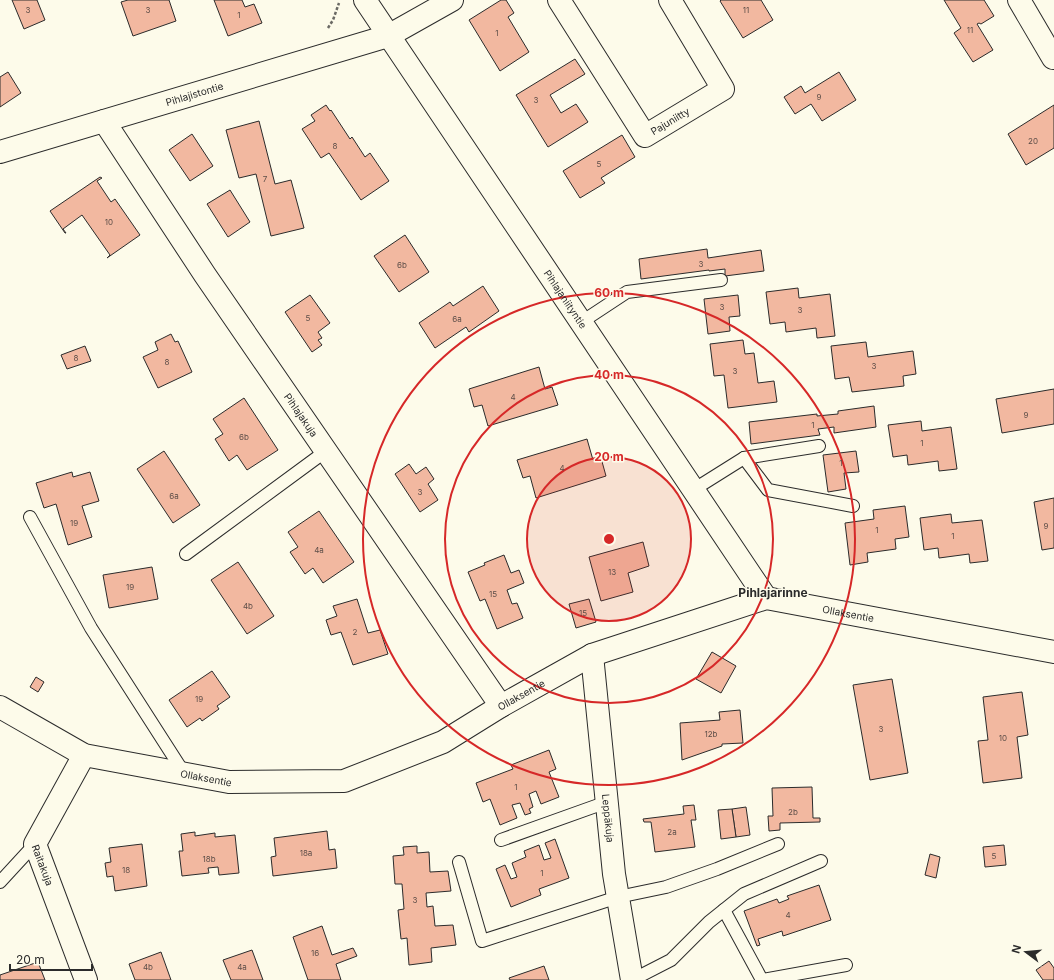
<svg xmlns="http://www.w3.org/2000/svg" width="1054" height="980" font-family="Inter,sans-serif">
<rect width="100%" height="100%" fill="#fdfbea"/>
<g fill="#f2b8a0" stroke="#2b2b2b">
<path d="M12,0H37L45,20L24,29Z"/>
<path d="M128,0H169L176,21L133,36L121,2Z"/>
<path d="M214,0H242L245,7L254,4L262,23L228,36Z"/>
<path d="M501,0H506L514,13L508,17L529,52L500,71L469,20Z"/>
<path d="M721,0H761L773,20L743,38L720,1Z"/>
<path d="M944,0H984L994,16L981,24L979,23L977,24L993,50L973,62L954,33L961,28Z"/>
<path d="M575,59L585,74L550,95L561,113L576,104L588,122L548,147L516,95Z"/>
<path d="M8,72L21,93L0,107V77Z"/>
<path d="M839,72L856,100L822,121L811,104L795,114L784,97L801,86L805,93Z"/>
<path d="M326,105L330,111L331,110L350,139L352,137L365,157L370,153L389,181L361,200L329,153L321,158L302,129L315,121L311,115Z"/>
<path d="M1054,105V148L1026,165L1008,134Z"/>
<path d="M259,121L275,184L291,180L304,228L271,236L256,174L239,178L226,130Z"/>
<path d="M192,134L213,166L190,181L169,150Z"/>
<path d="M622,135L635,157L601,178L605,183L580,198L563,171Z"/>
<path d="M100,177L102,178L97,181L111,202L115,199L140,235L107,258L110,255L82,215L63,229L66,233H65L50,211Z"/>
<path d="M230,190L250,222L228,237L207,204Z"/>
<path d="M405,235L429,272L399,292L374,256Z"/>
<path d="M707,249L708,258L761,250L764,271L725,276V269L709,271V270L641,279L639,259Z"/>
<path d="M483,286L499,311L469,332L466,327L435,348L419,323L450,302L453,306Z"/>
<path d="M798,288L799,298L830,294L835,336L817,338L816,328L786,332L785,322L770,324L766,292Z"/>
<path d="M310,295L330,323L318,332L322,338L318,340L322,345L312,352L285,312Z"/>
<path d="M738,295L740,316L729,317L730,331L708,334L704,299Z"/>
<path d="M171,334L175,342L178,341L192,372L158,388L143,357L158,350L155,342Z"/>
<path d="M743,340L745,354L754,353L758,383L774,381L777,402L728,408L724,375L714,376L710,344Z"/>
<path d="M866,342L868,357L913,351L916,374L903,376L904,386L852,392L849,377L835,379L831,346Z"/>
<path d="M85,346L91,361L67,369L61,355Z"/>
<path d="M539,367L545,389L552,387L558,405L488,426L482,405L474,407L469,389Z"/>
<path d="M1054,389V424L1002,433L996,399Z"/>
<path d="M244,398L278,450L247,470L237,455L229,461L215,439L223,434L213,419Z"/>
<path d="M874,406L876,427L834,433V427L818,429L820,435L751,444L749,422L817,414V416L838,414V411Z"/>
<path d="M921,421L922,431L951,427L957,469L939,471L938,461L908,465L907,455L893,457L888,425Z"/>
<path d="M587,439L593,460L601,458L606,476L536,498L530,476L523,478L517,460Z"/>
<path d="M164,451L200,505L173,523L137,469Z"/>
<path d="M856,451L859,472L844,473L846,489L828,492L823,455Z"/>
<path d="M409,464L416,474L426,467L434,479L428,484L438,500L420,512L395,474Z"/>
<path d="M72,472L73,477L90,472L99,501L82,506L92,537L68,545L56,504L44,508L36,483Z"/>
<path d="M1054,498V548L1042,550L1034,502Z"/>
<path d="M905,506L909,537L895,539L896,549L867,553L868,562L850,565L845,523L874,519L873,510Z"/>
<path d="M319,511L354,562L323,583L313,568L305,574L290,552L298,547L288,532Z"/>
<path d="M951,514L952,523L982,520L988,561L970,563L969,554L939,558L938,548L924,550L920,518Z"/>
<path d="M643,542L649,566L628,573L633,592L601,601L589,557Z"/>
<path d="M504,555L511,573L519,570L524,583L507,590L512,604L517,603L523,618L497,629L485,599L480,601L468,572L485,565L484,563Z"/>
<path d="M238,562L274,616L247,634L211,580Z"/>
<path d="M152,567L158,599L109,608L103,575Z"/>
<path d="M357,599L368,633L380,630L388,654L353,665L341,632L331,635L326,620L337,616L333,606Z"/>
<path d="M589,599L596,622L576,628L569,604Z"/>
<path d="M712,652L736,666L721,693L696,679Z"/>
<path d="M212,671L230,697L217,706L219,709L202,721L200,718L187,727L169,700Z"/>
<path d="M36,677L44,682L38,692L30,687Z"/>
<path d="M892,679L908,773L870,780L853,685Z"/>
<path d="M1022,692L1028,735L1017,737L1022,778L983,783L978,741L988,740L983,697Z"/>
<path d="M740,710L743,743L722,744V746L682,760L680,723L720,720L719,712Z"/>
<path d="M549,750L556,769L549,772L559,797L541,804L536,791L529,794L533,807L529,809L531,813L525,815L520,803L512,805L517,818L500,825L490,799L483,802L476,783L513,769L511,765Z"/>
<path d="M812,787L813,818H820V822L780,823V830L769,831L768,816H773L772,788Z"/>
<path d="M694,805L696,820H691L695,847L655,852L651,822H644L643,819L684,814L683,806Z"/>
<path d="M746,807L750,835L736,837L732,809Z"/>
<path d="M732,809L736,837L721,839L718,810Z"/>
<path d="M327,831L329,850L335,849L337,868L273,876L271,857L276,856L274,838Z"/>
<path d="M195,832V836L215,833V837L235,835L239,873L219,875L218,867L208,868L209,873L182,876L179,851H183L181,834Z"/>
<path d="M555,839L569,878L539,889L541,895L511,907L496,869L505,865L511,879L517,877L512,863L526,857L524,851L539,845L544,860L551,858L545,843Z"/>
<path d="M142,844L147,886L115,891L113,876L107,877L105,863L111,862L109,848Z"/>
<path d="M1004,845L1006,865L985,867L983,847Z"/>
<path d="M417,846V853L429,852L430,872L448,871L451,891L426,893L427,907L433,906L435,926L453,925L456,945L431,948L432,962L409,965L407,938L401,939L398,910L404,909L402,884H395L393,856L404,855L403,847Z"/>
<path d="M930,854L940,857L936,878L925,875Z"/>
<path d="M819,885L831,920L783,936L782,931L758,939L760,945L757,946L744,911L777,899L779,903L789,899L787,896Z"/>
<path d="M322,926L332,955L353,948L357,956L336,964L341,980H308L293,937Z"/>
<path d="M252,950L263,980H231L223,960Z"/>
<path d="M161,952L171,980H135L129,964Z"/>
<path d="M1049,961L1054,968V980H1043L1036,970Z"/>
<path d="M38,962L45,980H0V975Z"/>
<path d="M544,966L549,980H510L509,978Z"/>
</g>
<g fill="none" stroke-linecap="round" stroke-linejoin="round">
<defs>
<g id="service">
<path d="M580,323L627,292L721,280"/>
<path d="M744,458L768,490L853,506"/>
<path d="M693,490L744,458L819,446"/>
<path d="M30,517L91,628L184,773"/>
<path d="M186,554L326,451"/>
<path d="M501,840L607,802"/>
<path d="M459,862L482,941L618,897L666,887L717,869L778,844"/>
<path d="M0,882L35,844"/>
<path d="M724,910L762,980"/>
<path d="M632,980L671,960L709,922L744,894L821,861"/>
<path d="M763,980L846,965"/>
</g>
<g id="minor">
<path id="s1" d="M365,0L766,598"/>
<path id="s2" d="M559,0L645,136L723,89L670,0"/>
<path d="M1019,0L1053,58"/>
<path id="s3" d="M104,121L205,275L501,706"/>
<path id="s4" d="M0,152L388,36L452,0"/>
<path id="s5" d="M592,655L614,874L632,980"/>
<path id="s6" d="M84,755L35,844L86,980"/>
</g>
<g id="tertiary">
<path id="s7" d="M0,707L84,755L229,782L344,781L443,742L501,706L592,655L766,598L1054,652"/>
</g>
</defs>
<use href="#service" stroke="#2b2b2b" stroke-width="14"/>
<use href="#minor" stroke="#2b2b2b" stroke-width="24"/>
<use href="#tertiary" stroke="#2b2b2b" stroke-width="24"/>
<path stroke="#6a6964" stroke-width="2.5" stroke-dasharray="3 2" stroke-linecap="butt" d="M328,28L333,20L339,3"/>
<use href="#service" stroke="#fdfbea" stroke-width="12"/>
<use href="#minor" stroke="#fdfbea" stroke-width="22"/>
<use href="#tertiary" stroke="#fdfbea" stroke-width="22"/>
</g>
<circle cx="609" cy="539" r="82" fill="#d62828" fill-opacity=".12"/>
<g fill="none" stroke="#d62828" stroke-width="2">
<circle cx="609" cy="539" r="82"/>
<circle cx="609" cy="539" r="164"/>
<circle cx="609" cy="539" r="246"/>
</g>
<g text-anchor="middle" stroke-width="3" stroke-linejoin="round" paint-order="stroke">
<g font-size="8" fill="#5d4e48">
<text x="28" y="13">3</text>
<text x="148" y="13">3</text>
<text x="746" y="13">11</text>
<text x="239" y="18">1</text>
<text x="970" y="33">11</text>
<text x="497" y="36">1</text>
<text x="819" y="100">9</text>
<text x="536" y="103">3</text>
<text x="1033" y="144">20</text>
<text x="335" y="149">8</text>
<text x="599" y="167">5</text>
<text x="265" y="182">7</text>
<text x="109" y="225">10</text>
<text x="701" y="267">3</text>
<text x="402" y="268">6b</text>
<text x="722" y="310">3</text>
<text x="800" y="313">3</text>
<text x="308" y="321">5</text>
<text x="457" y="322">6a</text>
<text x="76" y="361">8</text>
<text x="167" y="365">8</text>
<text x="874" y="369">3</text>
<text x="735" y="374">3</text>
<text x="513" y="400">4</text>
<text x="1026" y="418">9</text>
<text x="813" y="428">1</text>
<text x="244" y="440">6b</text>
<text x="922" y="446">1</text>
<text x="841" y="466">1</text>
<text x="562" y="471">4</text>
<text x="420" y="495">3</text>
<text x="174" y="499">6a</text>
<text x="74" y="526">19</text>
<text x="1046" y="529">9</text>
<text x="877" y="533">1</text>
<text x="953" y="539">1</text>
<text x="319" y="553">4a</text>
<text x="612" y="575">13</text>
<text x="130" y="590">19</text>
<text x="493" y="597">15</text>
<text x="248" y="609">4b</text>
<text x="583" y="616">15</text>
<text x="355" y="635">2</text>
<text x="199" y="702">19</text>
<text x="881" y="732">3</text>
<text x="711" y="737">12b</text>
<text x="1003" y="741">10</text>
<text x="516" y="790">1</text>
<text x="793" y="815">2b</text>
<text x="672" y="835">2a</text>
<text x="306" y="856">18a</text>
<text x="994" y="859">5</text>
<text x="209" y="862">18b</text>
<text x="126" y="873">18</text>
<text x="542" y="876">1</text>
<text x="415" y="903">3</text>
<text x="788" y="918">4</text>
<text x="315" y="956">16</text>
<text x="148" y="970">4b</text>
<text x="242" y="970">4a</text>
</g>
<g font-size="10" fill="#2b2b2b" stroke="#fdfbea">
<text dy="4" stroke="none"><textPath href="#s4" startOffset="203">Pihlajistontie</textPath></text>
<text dy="4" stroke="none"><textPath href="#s2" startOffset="190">Pajuniitty</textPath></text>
<text dy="4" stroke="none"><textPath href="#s1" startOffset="360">Pihlajaniityntie</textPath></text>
<text dy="4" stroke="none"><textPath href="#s3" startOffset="354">Pihlajakuja</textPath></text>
<text dy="4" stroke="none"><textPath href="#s7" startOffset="905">Ollaksentie</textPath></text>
<text dy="4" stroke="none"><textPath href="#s7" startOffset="557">Ollaksentie</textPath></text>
<text dy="4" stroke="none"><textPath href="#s7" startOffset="221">Ollaksentie</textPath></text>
<text dy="4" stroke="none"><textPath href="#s5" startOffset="164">Leppäkuja</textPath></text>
<text dy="4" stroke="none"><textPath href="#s6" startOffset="124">Raitakuja</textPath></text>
</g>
<g font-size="12" font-weight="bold" fill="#2b2b2b" stroke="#fdfbea">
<text x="773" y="597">Pihlajarinne</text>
</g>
</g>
<circle cx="609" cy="539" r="6" fill="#d62828" stroke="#fdfbea" stroke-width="2"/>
<g font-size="12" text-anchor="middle" font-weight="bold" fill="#d62828" stroke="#fdfbea" stroke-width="3" stroke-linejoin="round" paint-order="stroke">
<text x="609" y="297">60 m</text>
<text x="609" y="379">40 m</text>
<text x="609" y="461">20 m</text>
</g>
<g transform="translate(1026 952) rotate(286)" stroke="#fdfbea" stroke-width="3" paint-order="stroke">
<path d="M0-3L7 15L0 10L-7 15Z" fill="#2b2b2b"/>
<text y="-6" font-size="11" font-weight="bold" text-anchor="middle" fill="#2b2b2b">N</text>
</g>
<path d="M10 964v6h82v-6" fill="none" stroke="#2b2b2b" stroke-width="2"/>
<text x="16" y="964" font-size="12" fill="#2b2b2b" stroke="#fdfbea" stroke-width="3" paint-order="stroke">20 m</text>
</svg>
